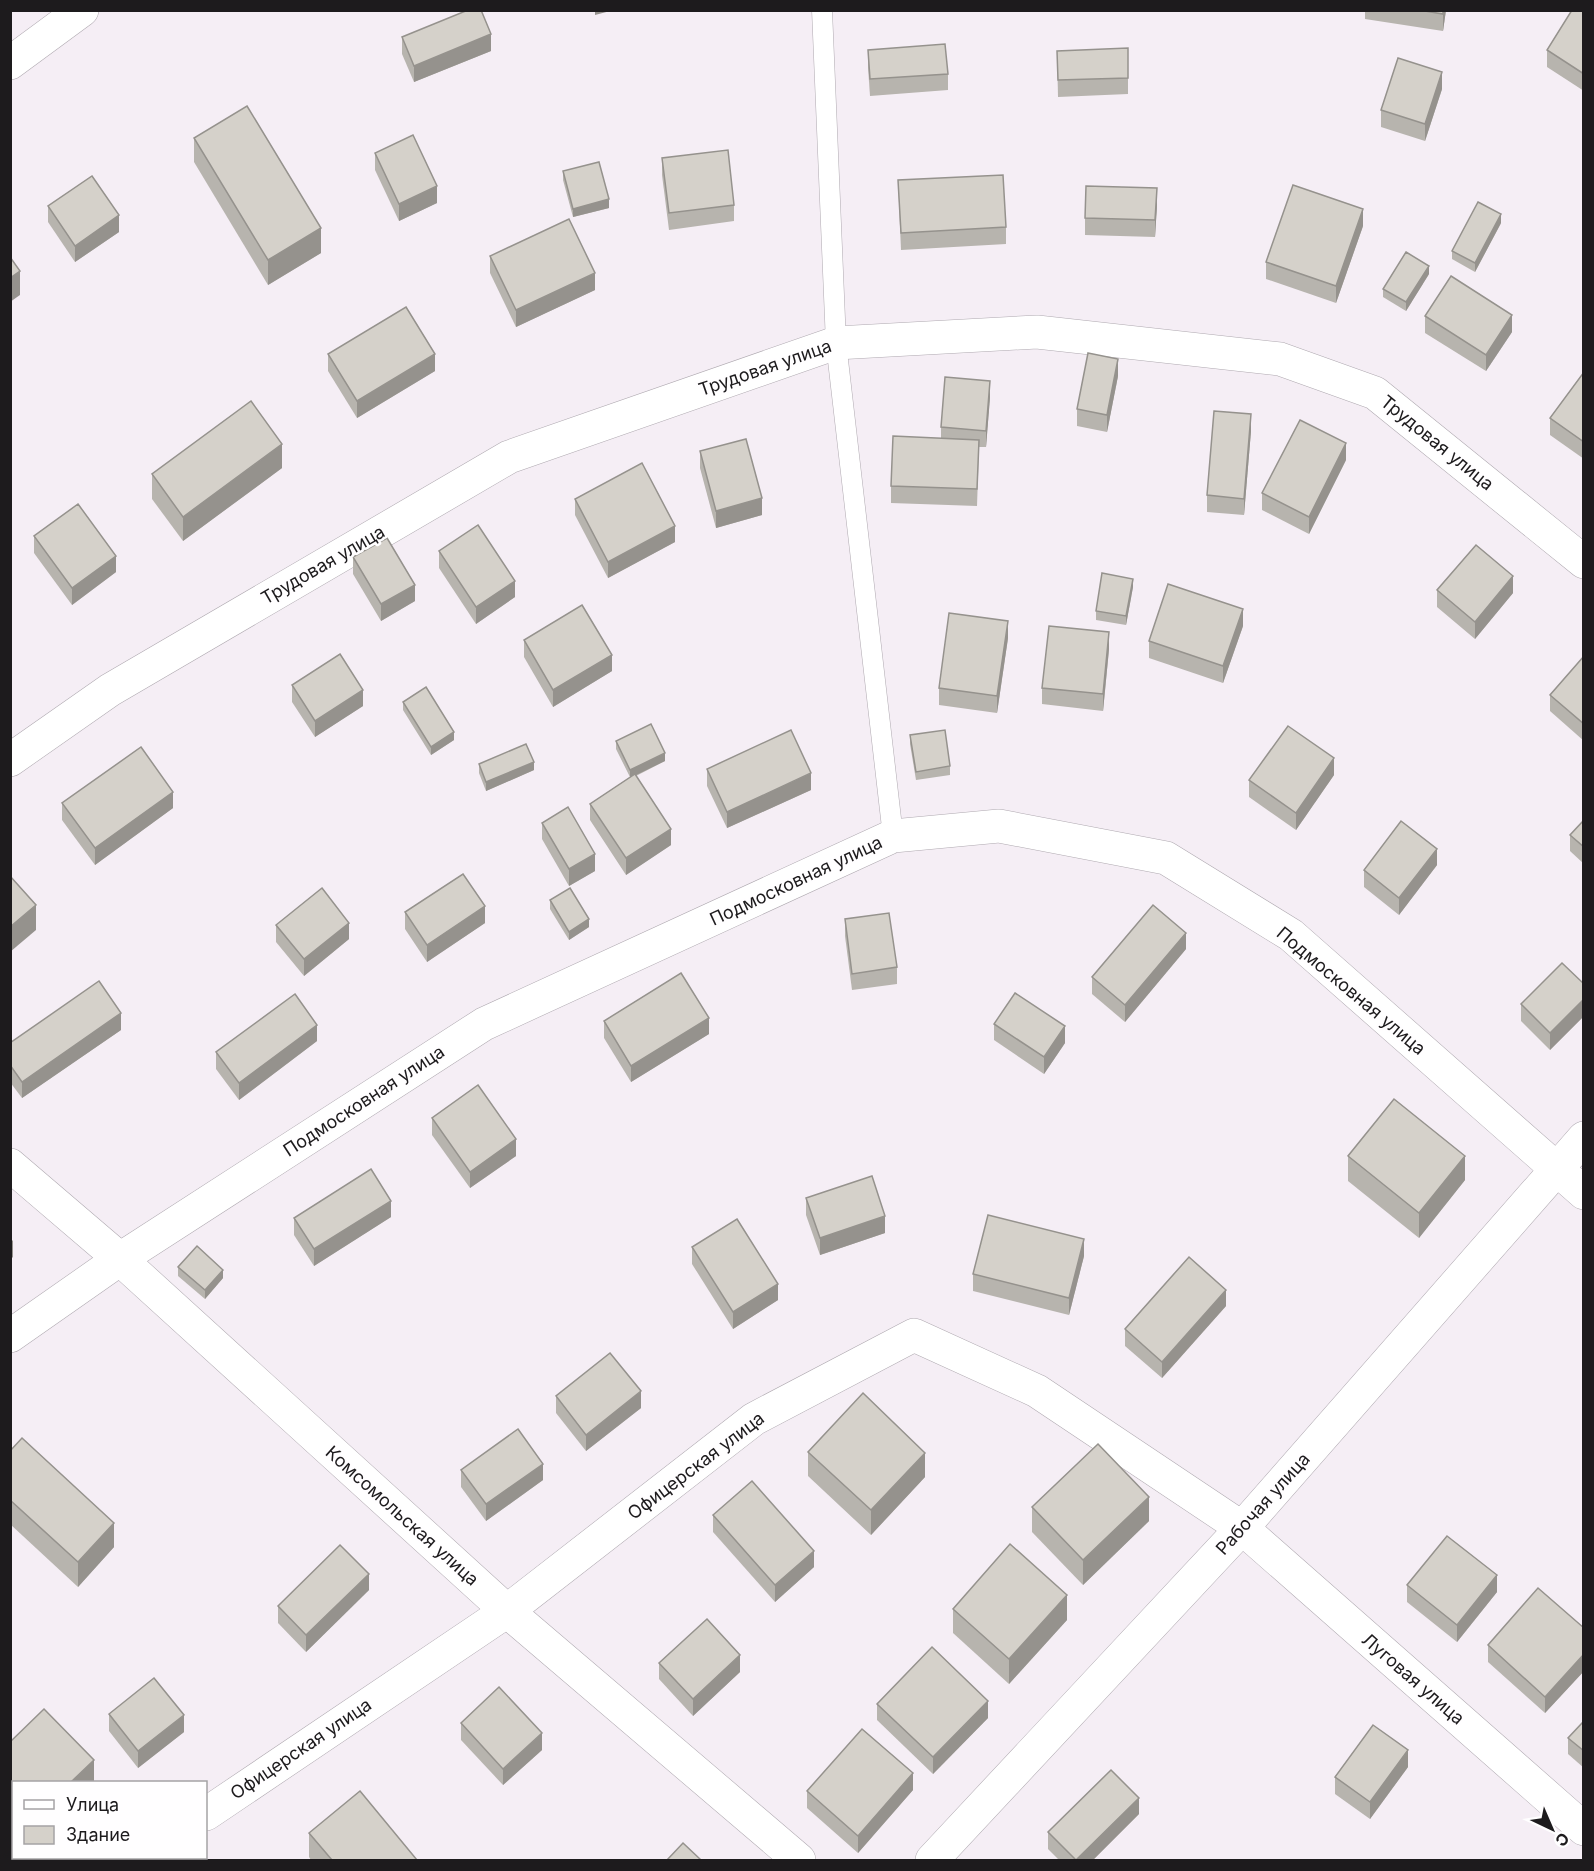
<svg xmlns="http://www.w3.org/2000/svg" width="1594" height="1871" font-family="Inter,sans-serif">
<rect width="100%" height="100%" fill="#f5eef5"/>
<g fill="none" stroke-linecap="round" stroke-linejoin="round">
<defs>
<path id="lane" d="M822,10L836,343L893,836"/>
<g id="street">
<path d="M10,63L82,10"/>
<path d="M10,760L110,690L509,457L836,343L1037,332L1280,359L1375,393L1584,562"/>
<path d="M10,1165L120,1259L507,1611L799,1860"/>
<path d="M10,1336L120,1259L484,1024L893,836L999,826L1166,858L1291,935L1584,1193"/>
<path d="M206,1814L507,1611L754,1419L914,1335L1037,1391L1242,1528L1584,1829"/>
<path d="M136,1860L140,1858"/>
<path d="M932,1860L1242,1528L1584,1138"/>
</g>
</defs>
<use href="#lane" stroke="#afa9b0" stroke-width="21"/>
<use href="#street" stroke="#afa9b0" stroke-width="34"/>
<use href="#lane" stroke="#fff" stroke-width="20"/>
<use href="#street" stroke="#fff" stroke-width="33"/>
</g>
<g fill="#b7b4ae">
<path d="M1365,10H1446L1443,31L1365,19Z"/>
<path d="M1584,10V91L1547,67V50Z"/>
<path d="M402,37L491,51L414,82L402,54Z"/>
<path d="M868,50L948,74V90L870,96L868,67Z"/>
<path d="M1057,51L1128,78V94L1058,97Z"/>
<path d="M1442,89L1425,141L1381,127V110Z"/>
<path d="M194,138L321,253L268,285L194,162Z"/>
<path d="M375,153L437,203L399,221L375,170Z"/>
<path d="M662,158L734,205V221L669,230L662,175Z"/>
<path d="M563,171L609,208L573,217L563,180Z"/>
<path d="M898,180L1006,227V244L901,250Z"/>
<path d="M1157,205L1155,237L1085,235V218Z"/>
<path d="M48,206L119,232L75,262L48,222Z"/>
<path d="M1501,223L1475,272L1452,259V251Z"/>
<path d="M1363,226L1336,303L1266,279V262Z"/>
<path d="M490,256L595,290L516,327L490,273Z"/>
<path d="M1429,274L1406,311L1383,297V289Z"/>
<path d="M1425,316L1512,332L1486,371L1425,333Z"/>
<path d="M328,354L435,371L357,418L328,371Z"/>
<path d="M1584,372V459L1550,435V418Z"/>
<path d="M1118,376L1107,432L1077,426V409Z"/>
<path d="M990,397L986,447H979L977,506L891,503V486L941,438V427Z"/>
<path d="M1251,431L1244,515L1207,512V495Z"/>
<path d="M700,451L762,515L716,528L700,468Z"/>
<path d="M1346,460L1309,534L1262,510V493Z"/>
<path d="M282,468L183,541L152,499V474Z"/>
<path d="M575,499L675,542L608,578L575,515Z"/>
<path d="M34,536L116,572L72,605L34,553Z"/>
<path d="M439,551L515,597L476,624L439,568Z"/>
<path d="M353,557L415,601L381,621L353,574Z"/>
<path d="M1133,587L1126,625L1096,620V611Z"/>
<path d="M1437,590L1513,593L1475,639L1437,607Z"/>
<path d="M1243,626L1223,683L1149,658V641Z"/>
<path d="M1008,638L997,713L939,705V688Z"/>
<path d="M524,640L612,671L553,707L524,657Z"/>
<path d="M1109,649L1103,711L1042,704V688Z"/>
<path d="M1584,656V741L1550,711V695Z"/>
<path d="M292,685L363,706L315,737L292,702Z"/>
<path d="M403,702L454,740L431,755L403,710Z"/>
<path d="M910,735L950,766V775L916,780L910,744Z"/>
<path d="M616,741L665,761L636,776L671,845L626,875L590,820V804L630,777L616,749Z"/>
<path d="M479,764L534,770L486,791L479,773Z"/>
<path d="M707,769L811,790L727,828L707,786Z"/>
<path d="M1334,775L1296,830L1249,797V780Z"/>
<path d="M62,803L173,808L95,865L62,820Z"/>
<path d="M1584,820V864L1570,851V835Z"/>
<path d="M542,823L595,871L569,886L542,839Z"/>
<path d="M1437,865L1399,915L1364,887V870Z"/>
<path d="M550,900L589,927L569,940L550,909Z"/>
<path d="M405,912L485,923L427,962L405,929Z"/>
<path d="M845,919L897,967V984L852,990L845,936Z"/>
<path d="M276,925L349,939L304,976L276,942Z"/>
<path d="M1186,949L1125,1022L1092,994V977Z"/>
<path d="M1584,984V1016L1550,1050L1521,1021V1004Z"/>
<path d="M604,1021L709,1034L631,1082L604,1038Z"/>
<path d="M994,1024L1065,1043L1044,1074L994,1040Z"/>
<path d="M121,1030L22,1098L10,1082V1043Z"/>
<path d="M317,1041L239,1100L216,1069V1052Z"/>
<path d="M432,1118L516,1156L470,1188L432,1135Z"/>
<path d="M1348,1156L1465,1180L1419,1238L1348,1181Z"/>
<path d="M806,1198L885,1233L820,1255L806,1215Z"/>
<path d="M391,1217L314,1266L294,1235V1218Z"/>
<path d="M692,1247L778,1300L733,1329L692,1264Z"/>
<path d="M1084,1256L1069,1315L973,1291V1274Z"/>
<path d="M178,1267L223,1278L205,1299L178,1276Z"/>
<path d="M1226,1306L1162,1378L1125,1346V1329Z"/>
<path d="M556,1396L641,1408L586,1451L556,1413Z"/>
<path d="M10,1451L114,1547L78,1587L10,1524Z"/>
<path d="M808,1452L925,1477L871,1535L808,1476Z"/>
<path d="M461,1470L543,1480L486,1521L461,1487Z"/>
<path d="M1032,1507L1149,1521L1083,1585L1032,1532Z"/>
<path d="M713,1515L814,1567L775,1602L713,1532Z"/>
<path d="M1407,1585L1497,1592L1457,1642L1407,1602Z"/>
<path d="M369,1590L306,1652L278,1623V1606Z"/>
<path d="M953,1609L1067,1620L1009,1684L953,1633Z"/>
<path d="M1584,1628V1671L1545,1713L1488,1662V1645Z"/>
<path d="M659,1663L740,1672L693,1716L659,1679Z"/>
<path d="M877,1704L988,1718L933,1774L877,1720Z"/>
<path d="M109,1714L184,1732L138,1768L109,1731Z"/>
<path d="M1584,1721V1768L1568,1754V1738Z"/>
<path d="M461,1723L542,1750L503,1785L461,1740Z"/>
<path d="M10,1742L94,1782H14V1846L10,1843Z"/>
<path d="M1408,1767L1370,1819L1335,1794V1777Z"/>
<path d="M913,1790L858,1853L807,1808V1791Z"/>
<path d="M1139,1814L1093,1860H1059L1048,1849V1832Z"/>
<path d="M309,1833L417,1860H311L309,1857Z"/>
</g>
<g fill="#95928d">
<path d="M595,10H614L595,15Z"/>
<path d="M1443,10H1446L1443,31Z"/>
<path d="M491,34V51L414,82V66Z"/>
<path d="M1442,72V89L1425,141V124Z"/>
<path d="M437,186V203L399,221V204Z"/>
<path d="M1157,188V205L1155,237V220Z"/>
<path d="M609,199V208L573,217V209Z"/>
<path d="M1363,209V226L1336,303V286Z"/>
<path d="M1501,214V223L1475,272V263Z"/>
<path d="M119,215V232L75,262V246Z"/>
<path d="M321,228V253L268,285V260Z"/>
<path d="M1429,266V274L1406,311V302Z"/>
<path d="M20,271V295L10,302V278Z"/>
<path d="M595,273V290L516,327V310Z"/>
<path d="M1512,315V332L1486,371V355Z"/>
<path d="M435,354V371L357,418V401Z"/>
<path d="M1118,359V376L1107,432V415Z"/>
<path d="M990,381V397L986,447V431Z"/>
<path d="M1251,414V431L1244,515V499Z"/>
<path d="M1346,443V460L1309,534V517Z"/>
<path d="M282,444V468L183,541V517Z"/>
<path d="M762,498V515L716,528V511Z"/>
<path d="M675,526V542L608,578V562Z"/>
<path d="M116,556V572L72,605V588Z"/>
<path d="M1513,576V593L1475,639V622Z"/>
<path d="M1133,579V587L1126,625V616Z"/>
<path d="M515,581V597L476,624V607Z"/>
<path d="M415,585V601L381,621V604Z"/>
<path d="M1243,609V626L1223,683V666Z"/>
<path d="M1008,621V638L997,713V696Z"/>
<path d="M1109,632V649L1103,711V694Z"/>
<path d="M612,655V671L553,707V690Z"/>
<path d="M363,690V706L315,737V721Z"/>
<path d="M454,732V740L431,755V747Z"/>
<path d="M665,753V761L630,778V770Z"/>
<path d="M1334,758V775L1296,830V813Z"/>
<path d="M534,762V770L486,791V782Z"/>
<path d="M811,773V790L727,828V812Z"/>
<path d="M173,792V808L95,865V848Z"/>
<path d="M671,829V845L626,875V858Z"/>
<path d="M1437,849V865L1399,915V898Z"/>
<path d="M595,854V871L569,886V869Z"/>
<path d="M36,905V930L10,952V927Z"/>
<path d="M485,906V923L427,962V945Z"/>
<path d="M589,919V927L569,940V932Z"/>
<path d="M349,923V939L304,976V959Z"/>
<path d="M1186,933V949L1125,1022V1005Z"/>
<path d="M1584,999V1016L1550,1050V1033Z"/>
<path d="M121,1013V1030L22,1098V1082Z"/>
<path d="M709,1018V1034L631,1082V1066Z"/>
<path d="M317,1025V1041L239,1100V1083Z"/>
<path d="M1065,1026V1043L1044,1074V1057Z"/>
<path d="M516,1139V1156L470,1188V1172Z"/>
<path d="M1465,1156V1180L1419,1238V1213Z"/>
<path d="M391,1201V1217L314,1266V1249Z"/>
<path d="M885,1216V1233L820,1255V1238Z"/>
<path d="M1084,1239V1256L1069,1315V1298Z"/>
<path d="M13,1240V1257L10,1260V1243Z"/>
<path d="M223,1270V1278L205,1299V1290Z"/>
<path d="M778,1284V1300L733,1329V1312Z"/>
<path d="M1226,1290V1306L1162,1378V1362Z"/>
<path d="M641,1391V1408L586,1451V1435Z"/>
<path d="M925,1453V1477L871,1535V1510Z"/>
<path d="M543,1464V1480L486,1521V1504Z"/>
<path d="M1149,1497V1521L1083,1585V1560Z"/>
<path d="M114,1523V1547L78,1587V1562Z"/>
<path d="M814,1551V1567L775,1602V1585Z"/>
<path d="M369,1574V1590L306,1652V1635Z"/>
<path d="M1497,1575V1592L1457,1642V1625Z"/>
<path d="M1067,1595V1620L1009,1684V1659Z"/>
<path d="M1584,1654V1671L1545,1713V1697Z"/>
<path d="M740,1655V1672L693,1716V1699Z"/>
<path d="M988,1701V1718L933,1774V1757Z"/>
<path d="M184,1715V1732L138,1768V1751Z"/>
<path d="M542,1733V1750L503,1785V1769Z"/>
<path d="M1408,1750V1767L1370,1819V1802Z"/>
<path d="M94,1760V1782H71Z"/>
<path d="M913,1773V1790L858,1853V1836Z"/>
<path d="M1139,1798V1814L1093,1860H1076Z"/>
</g>
<g fill="#d5d1ca" stroke="#95928d" stroke-width="1.5">
<path d="M468,10H481L491,34L414,66L402,37Z"/>
<path d="M1419,10H1443V14Z"/>
<path d="M1572,10H1584V74L1547,50Z"/>
<path d="M945,44L948,74L870,79L868,50Z"/>
<path d="M1128,48V78L1058,80L1057,51Z"/>
<path d="M1398,58L1442,72L1425,124L1381,110Z"/>
<path d="M247,106L321,228L268,260L194,138Z"/>
<path d="M413,135L437,186L399,204L375,153Z"/>
<path d="M728,150L734,205L669,213L662,158Z"/>
<path d="M599,162L609,199L573,209L563,171Z"/>
<path d="M1003,175L1006,227L901,233L898,180Z"/>
<path d="M92,176L119,215L75,246L48,206Z"/>
<path d="M1293,185L1363,209L1336,286L1266,262Z"/>
<path d="M1086,186L1157,188L1155,220L1085,218Z"/>
<path d="M1478,202L1501,214L1475,263L1452,251Z"/>
<path d="M569,219L595,273L516,310L490,256Z"/>
<path d="M1406,252L1429,266L1406,302L1383,289Z"/>
<path d="M10,257L20,271L10,278Z"/>
<path d="M1451,276L1512,315L1486,355L1425,316Z"/>
<path d="M406,307L435,354L357,401L328,354Z"/>
<path d="M1088,353L1118,359L1107,415L1077,409Z"/>
<path d="M1584,372V442L1550,418Z"/>
<path d="M945,377L990,381L986,431L941,427Z"/>
<path d="M251,401L282,444L183,517L152,474Z"/>
<path d="M1214,411L1251,414L1244,499L1207,495Z"/>
<path d="M1300,420L1346,443L1309,517L1262,493Z"/>
<path d="M893,436L979,440L977,489L891,486Z"/>
<path d="M746,439L762,498L716,511L700,451Z"/>
<path d="M642,463L675,526L608,562L575,499Z"/>
<path d="M78,504L116,556L72,588L34,536Z"/>
<path d="M478,525L515,581L476,607L439,551Z"/>
<path d="M387,538L415,585L381,604L353,557Z"/>
<path d="M1476,545L1513,576L1475,622L1437,590Z"/>
<path d="M1102,573L1133,579L1126,616L1096,611Z"/>
<path d="M1168,584L1243,609L1223,666L1149,641Z"/>
<path d="M582,605L612,655L553,690L524,640Z"/>
<path d="M949,613L1008,621L997,696L939,688Z"/>
<path d="M1049,626L1109,632L1103,694L1042,688Z"/>
<path d="M340,654L363,690L315,721L292,685Z"/>
<path d="M1584,656V724L1550,695Z"/>
<path d="M426,687L454,732L431,747L403,702Z"/>
<path d="M651,724L665,753L630,770L616,741Z"/>
<path d="M1288,726L1334,758L1296,813L1249,780Z"/>
<path d="M791,730L811,773L727,812L707,769Z"/>
<path d="M945,730L950,766L916,772L910,735Z"/>
<path d="M526,744L534,762L486,782L479,764Z"/>
<path d="M141,747L173,792L95,848L62,803Z"/>
<path d="M635,774L671,829L626,858L590,804Z"/>
<path d="M568,807L595,854L569,869L542,823Z"/>
<path d="M1584,820V847L1570,835Z"/>
<path d="M1401,821L1437,849L1399,898L1364,870Z"/>
<path d="M463,874L485,906L427,945L405,912Z"/>
<path d="M10,876L36,905L10,927Z"/>
<path d="M322,888L349,923L304,959L276,925Z"/>
<path d="M570,888L589,919L569,932L550,900Z"/>
<path d="M1153,905L1186,933L1125,1005L1092,977Z"/>
<path d="M889,913L897,967L852,974L845,919Z"/>
<path d="M1562,963L1584,984V999L1550,1033L1521,1004Z"/>
<path d="M681,973L709,1018L631,1066L604,1021Z"/>
<path d="M99,981L121,1013L22,1082L10,1065V1043Z"/>
<path d="M1015,993L1065,1026L1044,1057L994,1024Z"/>
<path d="M295,994L317,1025L239,1083L216,1052Z"/>
<path d="M478,1085L516,1139L470,1172L432,1118Z"/>
<path d="M1394,1099L1465,1156L1419,1213L1348,1156Z"/>
<path d="M371,1169L391,1201L314,1249L294,1218Z"/>
<path d="M872,1176L885,1216L820,1238L806,1198Z"/>
<path d="M988,1215L1084,1239L1069,1298L973,1274Z"/>
<path d="M737,1219L778,1284L733,1312L692,1247Z"/>
<path d="M197,1246L223,1270L205,1290L178,1267Z"/>
<path d="M1189,1257L1226,1290L1162,1362L1125,1329Z"/>
<path d="M610,1353L641,1391L586,1435L556,1396Z"/>
<path d="M863,1393L925,1453L871,1510L808,1452Z"/>
<path d="M518,1429L543,1464L486,1504L461,1470Z"/>
<path d="M22,1438L114,1523L78,1562L10,1500V1451Z"/>
<path d="M1098,1444L1149,1497L1083,1560L1032,1507Z"/>
<path d="M752,1481L814,1551L775,1585L713,1515Z"/>
<path d="M1447,1536L1497,1575L1457,1625L1407,1585Z"/>
<path d="M1010,1544L1067,1595L1009,1659L953,1609Z"/>
<path d="M340,1545L369,1574L306,1635L278,1606Z"/>
<path d="M1538,1588L1584,1628V1654L1545,1697L1488,1645Z"/>
<path d="M707,1619L740,1655L693,1699L659,1663Z"/>
<path d="M932,1647L988,1701L933,1757L877,1704Z"/>
<path d="M154,1678L184,1715L138,1751L109,1714Z"/>
<path d="M499,1687L542,1733L503,1769L461,1723Z"/>
<path d="M44,1709L94,1760L71,1782H14V1821L10,1818V1742Z"/>
<path d="M1584,1721V1751L1568,1738Z"/>
<path d="M1373,1725L1408,1750L1370,1802L1335,1777Z"/>
<path d="M862,1729L913,1773L858,1836L807,1791Z"/>
<path d="M1111,1770L1139,1798L1076,1860L1048,1832Z"/>
<path d="M360,1791L417,1860H332L309,1833Z"/>
<path d="M683,1843L701,1860H667Z"/>
</g>
<g text-anchor="middle" stroke-width="5" stroke-linejoin="round" paint-order="stroke">
<g font-size="18" fill="#1d1b1d" stroke="#fffeff">
<text transform="translate(765 368) rotate(-19)" y="6">Трудовая улица</text>
<text transform="translate(1437 443) rotate(39)" y="6">Трудовая улица</text>
<text transform="translate(323 565) rotate(-30)" y="6">Трудовая улица</text>
<text transform="translate(796 881) rotate(-25)" y="6">Подмосковная улица</text>
<text transform="translate(1351 991) rotate(40)" y="6">Подмосковная улица</text>
<text transform="translate(364 1101) rotate(-33)" y="6">Подмосковная улица</text>
<text transform="translate(696 1466) rotate(-37)" y="6">Офицерская улица</text>
<text transform="translate(1263 1504) rotate(-48)" y="6">Рабочая улица</text>
<text transform="translate(402 1516) rotate(42)" y="6">Комсомольская улица</text>
<text transform="translate(1413 1679) rotate(41)" y="6">Луговая улица</text>
<text transform="translate(301 1749) rotate(-34)" y="6">Офицерская улица</text>
</g>
</g>
<rect width="1594" height="1871" fill="none" stroke="#1d1b1d" stroke-width="24"/>
<rect x="12" y="1781" width="195" height="78" fill="#fffeff" stroke="#a5a3a5" stroke-width="1.5"/>
<rect x="24" y="1800" width="30" height="9" fill="#ffffff" stroke="#a5a3a5" stroke-width="1.5"/>
<text x="66" y="1811" font-size="18" fill="#1d1b1d">Улица</text>
<rect x="24" y="1826" width="30" height="18" fill="#d5d1ca" stroke="#a5a3a5" stroke-width="1.5"/>
<text x="66" y="1841" font-size="18" fill="#1d1b1d">Здание</text>
<g transform="translate(1552 1829) rotate(136)" stroke="#fffeff" stroke-width="4.5" paint-order="stroke">
<path d="M0-4.5L10 22L0 15L-10 22Z" fill="#1d1b1d"/>
<text y="-9" font-size="16" font-weight="bold" text-anchor="middle" fill="#1d1b1d">С</text>
</g>
</svg>
